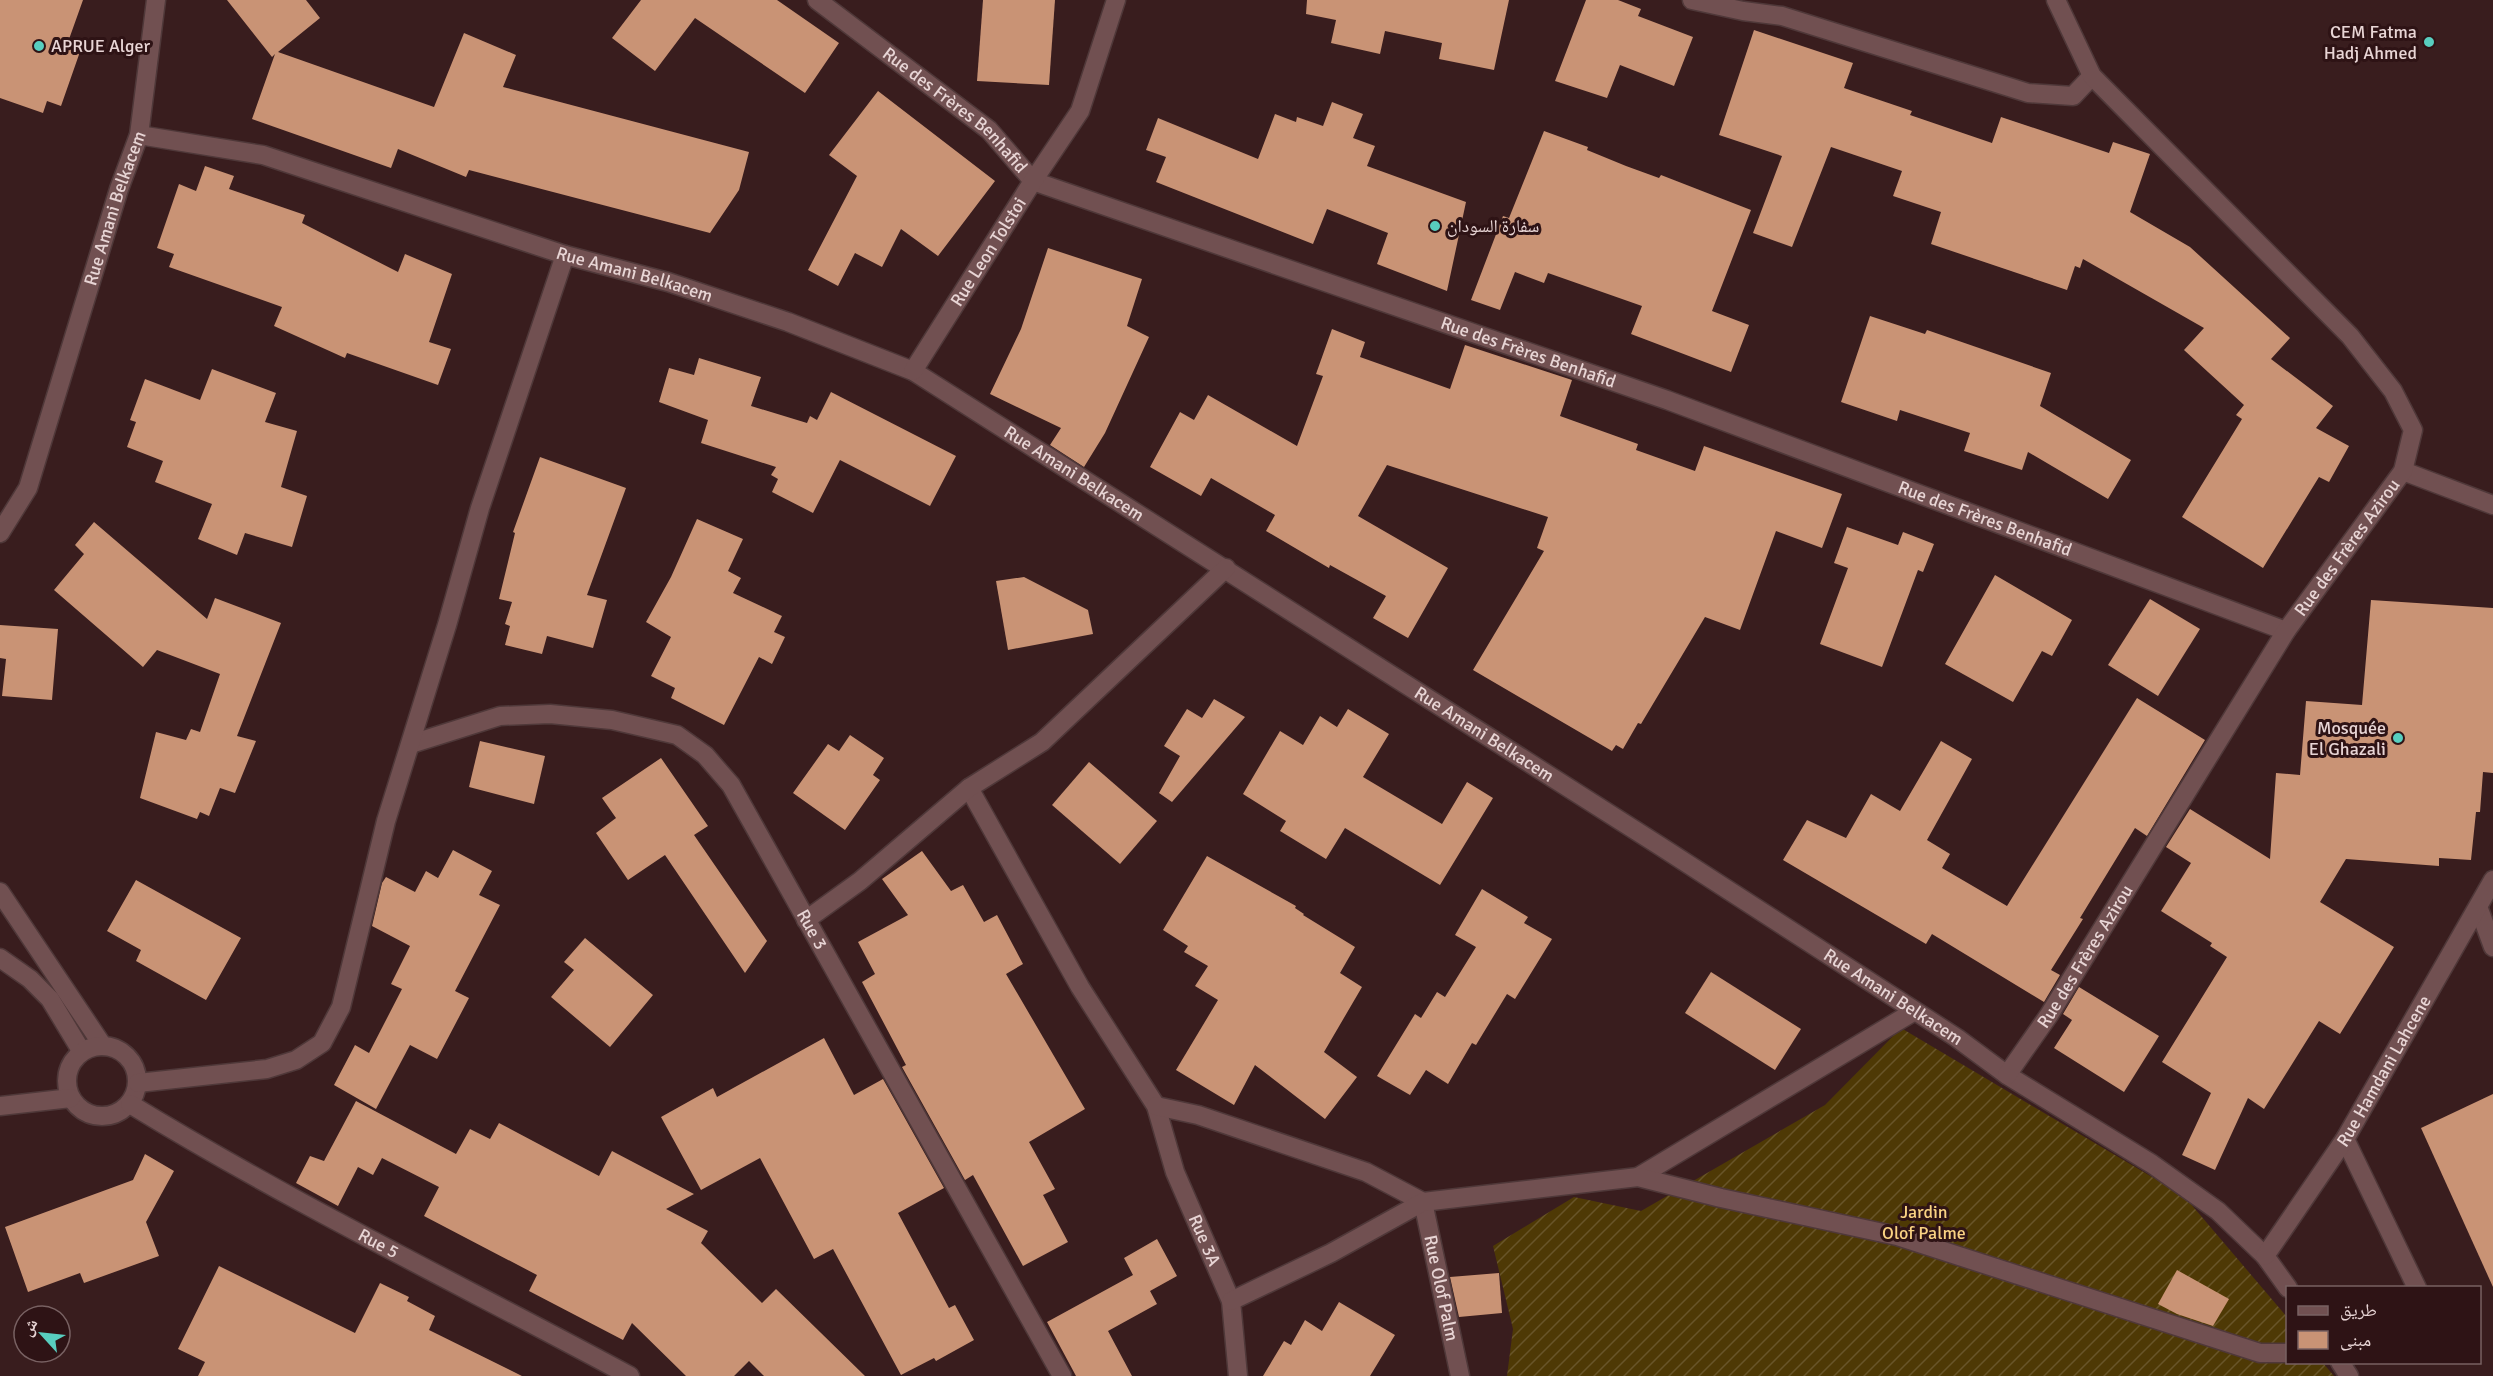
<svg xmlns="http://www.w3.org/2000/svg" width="2493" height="1376" font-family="Signika,'Noto Naskh Arabic',sans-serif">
<defs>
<pattern id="garden-furrows" width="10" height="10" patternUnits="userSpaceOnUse" patternTransform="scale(1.5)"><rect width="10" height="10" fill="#4e3905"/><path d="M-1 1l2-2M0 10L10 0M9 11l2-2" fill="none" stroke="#685529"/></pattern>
</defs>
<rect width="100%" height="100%" fill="#391d1e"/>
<path fill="url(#garden-furrows)" d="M1901,1028L2184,1196L2287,1317L2288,1362L2323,1363L2334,1376H1507L1513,1329L1493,1246L1574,1197L1641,1211L1825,1105Z"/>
<g fill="#c99375">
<path d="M0,0H83L68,42L82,46L61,106L47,101L43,113L0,98Z"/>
<path d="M227,0H306L320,18L278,52L434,107L464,33L516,55L503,87L749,152L739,190L710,233L469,170L466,177L398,149L391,168L252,119L275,54L272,57Z"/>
<path d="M641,0H777L839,43L805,93L695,18L655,71L612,38Z"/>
<path d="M983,0H1055L1049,85L977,81Z"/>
<path d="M1307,0H1509L1494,70L1439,59L1442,43L1385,31L1380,54L1331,43L1336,20L1306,14Z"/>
<path d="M1586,0H1618L1641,9L1638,16L1693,37L1674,86L1620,65L1607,98L1555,81Z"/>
<path d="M1754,30L1853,63L1844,88L1912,111L1910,115L1992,143L2001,117L2109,153L2113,142L2150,154L2130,212L2190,247L2290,338L2271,359L2333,406L2316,428L2349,446L2329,482L2319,477L2263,568L2182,517L2242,419L2236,415L2244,405L2184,350L2204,328L2083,259L2080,268L2075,266L2067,290L1931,244L1941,212L1893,196L1902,171L1831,147L1792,247L1753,233L1782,156L1719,135Z"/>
<path d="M878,91L995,181L938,256L901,229L882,267L855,253L838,286L808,270L857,176L829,155Z"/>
<path d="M1332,102L1363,114L1353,138L1375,146L1367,166L1466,202L1447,291L1377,264L1388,233L1327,209L1313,244L1156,182L1166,157L1146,150L1158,118L1258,159L1275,114L1296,122L1297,117L1323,126Z"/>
<path d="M1544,131L1588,147L1587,150L1626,166L1659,178L1661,175L1751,210L1712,311L1749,325L1731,372L1631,334L1642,306L1548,273L1544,283L1515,272L1500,310L1471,300L1503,216L1509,218Z"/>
<path d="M205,166L234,176L229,189L305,215L302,223L398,272L405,254L452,274L429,342L451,349L438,385L347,353L345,358L274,326L282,307L169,267L174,254L157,248L179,184L196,191Z"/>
<path d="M1048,248L1142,279L1127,326L1149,337L1105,433L1084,467L1050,445L1061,428L990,394L1021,329Z"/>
<path d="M1870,316L1925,334L1927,330L2051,373L2040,406L2131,460L2108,499L2028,452L2022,470L1964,451L1970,433L1900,410L1897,421L1841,402Z"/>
<path d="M1332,329L1365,342L1360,357L1450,389L1465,345L1572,380L1560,416L1638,444L1636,450L1695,471L1704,446L1842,494L1822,548L1776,531L1740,630L1705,617L1641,724L1638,723L1623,749L1616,745L1612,751L1473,670L1544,551L1537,548L1548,517L1387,465L1358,516L1448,568L1408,638L1373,618L1386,596L1330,565L1329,568L1266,531L1275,515L1211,478L1201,496L1150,467L1180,412L1194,420L1208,395L1297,446L1323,376L1316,374Z"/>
<path d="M699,358L761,377L751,406L807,423L810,416L817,420L831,392L956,456L930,506L840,460L813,513L772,492L778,479L771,475L776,467L701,443L708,420L659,402L669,368L694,375Z"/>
<path d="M212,369L276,393L265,422L297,431L281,487L307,496L292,547L245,533L237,555L198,539L212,504L155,482L163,461L127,447L136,422L130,420L145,379L200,400Z"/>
<path d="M540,457L626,488L587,595L607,600L593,648L547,636L542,654L505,645L510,626L505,624L512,602L499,599L515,533L513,532Z"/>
<path d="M697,519L743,539L728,571L741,578L733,593L782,616L774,632L785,637L772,664L759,657L724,725L671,698L675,688L651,676L671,637L646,622L671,577Z"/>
<path d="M94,522L207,619L215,598L281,623L237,736L256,741L235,793L220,788L209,816L200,812L197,819L140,798L156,732L186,740L191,729L200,732L220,674L157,650L143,667L54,590L84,554L75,545Z"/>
<path d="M1847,527L1898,545L1903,532L1934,544L1923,572L1918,570L1882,667L1820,644L1848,568L1834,563Z"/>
<path d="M1995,575L2072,620L2052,656L2042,651L2013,702L1945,664Z"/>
<path d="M1024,577L1088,610L1093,634L1008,650L996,581Z"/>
<path d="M2150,599L2200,629L2158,696L2108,665Z"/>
<path d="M2371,600L2493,608V773L2483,772L2480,812H2476L2471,860L2439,858V866L2346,859L2320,902L2394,947L2340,1034L2319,1021L2264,1109L2248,1098L2215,1170L2182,1155L2211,1093L2162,1062L2227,957L2210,946L2212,943L2161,911L2191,863L2166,847L2190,809L2270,859L2276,773L2300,775L2306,701L2362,705Z"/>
<path d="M0,625L58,629L52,700L2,696L6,659L0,658Z"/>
<path d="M2137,698L2205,740L2147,836L2135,828L2080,918L2083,919L2051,970L2060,975L2044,1002L1932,934L1926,944L1783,860L1807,820L1846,838L1871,794L1900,811L1941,741L1972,759L1927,840L1950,854L1942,868L2007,906Z"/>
<path d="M1214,699L1245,717L1172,802L1159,793L1180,756L1164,746L1187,709L1202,718Z"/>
<path d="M1348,709L1389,734L1363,777L1442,824L1467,782L1493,798L1440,885L1345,828L1326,859L1280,831L1286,821L1243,794L1280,731L1303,745L1320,716L1337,727Z"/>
<path d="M850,735L884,758L873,775L880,780L845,830L793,793L828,744L839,751Z"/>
<path d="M480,741L545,756L534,804L469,787Z"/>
<path d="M661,758L708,826L694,835L767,941L745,973L665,855L628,880L596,833L616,818L602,798Z"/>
<path d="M1089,762L1157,821L1120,864L1052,805Z"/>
<path d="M453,850L492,871L479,895L500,905L455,991L469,998L437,1059L410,1045L376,1109L334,1085L355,1045L369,1053L402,989L391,984L410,946L372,926L382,883L386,877L415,892L426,871L438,878Z"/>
<path d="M922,851L951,891L963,885L984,922L997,915L1023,964L1006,974L1085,1109L1029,1142L1055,1189L1043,1195L1068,1242L1023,1266L973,1175L965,1180L902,1067L906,1065L862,982L875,974L858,942L908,915L882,879Z"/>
<path d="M1207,856L1296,906L1295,908L1304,914L1303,915L1355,947L1340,973L1362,987L1324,1052L1357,1077L1325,1119L1255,1065L1234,1105L1176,1070L1218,1000L1195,986L1208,966L1184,952L1188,946L1163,930Z"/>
<path d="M136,880L241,938L206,1000L136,961L141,950L107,931Z"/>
<path d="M1482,889L1528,917L1524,923L1552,939L1515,999L1507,994L1476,1045L1472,1043L1448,1084L1426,1070L1410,1095L1377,1076L1415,1014L1421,1018L1437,992L1445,997L1476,947L1455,935Z"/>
<path d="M585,938L653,995L610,1047L551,997L574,970L564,962Z"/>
<path d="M1711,972L1801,1029L1775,1070L1685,1013Z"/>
<path d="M2079,987L2159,1036L2124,1092L2054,1048L2072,1020L2063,1014Z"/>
<path d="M824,1038L854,1095L883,1079L944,1188L898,1213L949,1308L955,1305L974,1340L936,1361L934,1358L901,1375L833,1249L814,1259L760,1158L701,1190L661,1117L713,1088L717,1097Z"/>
<path d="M2493,1094V1287L2421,1128Z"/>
<path d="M356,1101L456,1154L470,1129L490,1139L499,1123L599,1176L612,1151L694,1194L666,1209L708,1231L701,1243L762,1303L776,1289L865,1376H764L749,1361L734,1376H686L632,1323L623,1340L529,1291L537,1275L424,1216L439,1187L382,1158L373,1175L358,1167L338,1206L296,1183L310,1156L324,1161Z"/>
<path d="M145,1154L174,1171L146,1222L159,1256L84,1283L80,1273L28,1292L5,1227L133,1180Z"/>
<path d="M1157,1239L1177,1276L1150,1291L1157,1304L1108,1331L1132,1376H1076L1047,1322L1133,1275L1124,1258Z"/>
<path d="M219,1266L355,1333L380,1283L409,1297L407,1301L435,1316L429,1330L522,1376H198L205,1362L178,1349Z"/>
<path d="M2177,1270L2229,1299L2213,1326L2177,1314L2158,1304Z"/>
<path d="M1499,1273L1502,1313L1459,1317L1450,1277Z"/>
<path d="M1339,1302L1395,1335L1370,1376H1263L1284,1341L1291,1345L1305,1320L1322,1331Z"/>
</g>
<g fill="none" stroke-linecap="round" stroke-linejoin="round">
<defs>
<path id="lane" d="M2345,1139L2417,1288"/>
<g id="street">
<path id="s1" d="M817,0L989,130L1033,181L1667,400L2286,631"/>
<path d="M1692,0L1743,11L1782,16L2028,93L2073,96L2092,76"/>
<path id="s2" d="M139,135L263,155L565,255L668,282L788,322L913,371L1660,846L1957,1038L2007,1075L2152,1164L2218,1211L2265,1256L2288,1288"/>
<path id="s3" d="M913,371L1033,181L1080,111L1116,0"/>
<path d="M2403,471L2493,505"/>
<path id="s4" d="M0,533L28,488L119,189L139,135L156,0"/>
<path id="s5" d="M411,744L500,716L550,714L612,720L677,735L705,755L731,785L1062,1376"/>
<path id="s6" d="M969,788L1080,987L1156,1106L1175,1172L1231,1301L1238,1376"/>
<path d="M0,892L103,1046"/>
<path d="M2479,909L2493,947"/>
<path d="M806,920L860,881L969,788L1042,742L1226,568"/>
<path d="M0,958L30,979L50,999L82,1052"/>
<circle cx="102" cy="1081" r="35"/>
<path id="s7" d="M2007,1075L2049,1015L2286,631L2403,471L2413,430L2393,391L2350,336L2092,76L2056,0"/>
<path d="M138,1083L267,1069L296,1060L322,1043L341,1007L386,821L447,625L480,508L565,255"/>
<path id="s8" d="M130,1104C292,1203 463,1286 630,1376"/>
<path d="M0,1106L71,1098"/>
<path d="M1156,1106L1198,1115L1366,1172L1423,1202"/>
<path d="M1638,1177L1913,1012"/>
<path id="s9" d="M1423,1202L1460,1376"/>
<path id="s10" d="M2265,1256L2345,1139L2493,880"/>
<path d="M1231,1301L1331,1253L1423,1202L1638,1177L1721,1198L1897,1236L2260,1353H2288"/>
<path d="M2340,1362L2349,1376"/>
</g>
</defs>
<use href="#lane" stroke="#4f3839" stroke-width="21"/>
<use href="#street" stroke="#4f3839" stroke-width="21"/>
<use href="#lane" stroke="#715051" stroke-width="18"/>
<use href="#street" stroke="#715051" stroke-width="18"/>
</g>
<g fill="#58cebf" stroke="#2e1315" stroke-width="2">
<circle cx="2429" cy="42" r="6"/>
<circle cx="39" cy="46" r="6"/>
<circle cx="1435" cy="226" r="6"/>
<circle cx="2398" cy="738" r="6"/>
</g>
<g text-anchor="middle" stroke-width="6" stroke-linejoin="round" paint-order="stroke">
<g font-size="18" fill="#e8d5d5" stroke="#2e1315" text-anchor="end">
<text x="2417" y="38">CEM Fatma<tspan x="2417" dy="21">Hadj Ahmed</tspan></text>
<text x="51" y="52" text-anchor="start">APRUE Alger</text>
<text x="1447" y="232" text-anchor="start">سفارة السودان</text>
<text x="2386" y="734">Mosquée<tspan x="2386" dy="21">El Ghazali</tspan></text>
</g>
<g font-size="18" fill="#e8d5d5" stroke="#2e1315">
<text dy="6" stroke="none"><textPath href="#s1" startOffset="177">Rue des Frères Benhafid</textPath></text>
<text dy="6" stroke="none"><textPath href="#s4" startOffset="346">Rue Amani Belkacem</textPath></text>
<text dy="6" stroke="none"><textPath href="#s3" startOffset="141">Rue Leon Tolstoi</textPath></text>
<text dy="6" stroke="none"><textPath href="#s2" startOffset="516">Rue Amani Belkacem</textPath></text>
<text dy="6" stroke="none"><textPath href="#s1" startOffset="807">Rue des Frères Benhafid</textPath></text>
<text dy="6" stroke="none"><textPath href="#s2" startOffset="1002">Rue Amani Belkacem</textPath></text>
<text dy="6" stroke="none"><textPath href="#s1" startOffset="1293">Rue des Frères Benhafid</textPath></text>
<text dy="6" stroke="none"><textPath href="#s7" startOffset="628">Rue des Frères Azirou</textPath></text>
<text dy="6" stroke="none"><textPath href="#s2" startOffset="1488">Rue Amani Belkacem</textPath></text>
<text dy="6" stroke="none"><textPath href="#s5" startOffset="512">Rue 3</textPath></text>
<text dy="6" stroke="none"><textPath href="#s7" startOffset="142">Rue des Frères Azirou</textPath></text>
<text dy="6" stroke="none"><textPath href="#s2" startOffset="1974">Rue Amani Belkacem</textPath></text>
<text dy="6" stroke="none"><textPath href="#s10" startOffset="220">Rue Hamdani Lahcene</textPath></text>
<text dy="6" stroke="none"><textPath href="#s6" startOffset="512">Rue 3A</textPath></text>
<text dy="6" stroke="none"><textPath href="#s8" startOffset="285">Rue 5</textPath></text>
<text dy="6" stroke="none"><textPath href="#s9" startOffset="88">Rue Olof Palm</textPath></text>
</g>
<g font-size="18" fill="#f9d283" stroke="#2e1315">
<text x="1924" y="1218">Jardin<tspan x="1924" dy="21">Olof Palme</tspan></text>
</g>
</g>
<rect x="2286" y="1286" width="195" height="78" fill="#2e1315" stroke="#786162" stroke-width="1.5"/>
<rect x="2298" y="1306" width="30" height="9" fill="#715051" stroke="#786162" stroke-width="1.5"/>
<text x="2340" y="1316" font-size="18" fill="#e8d5d5">طريق</text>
<rect x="2298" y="1331" width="30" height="18" fill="#c99375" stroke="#786162" stroke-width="1.5"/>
<text x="2340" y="1346" font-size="18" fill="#e8d5d5">مبنى</text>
<g transform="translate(42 1334) rotate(297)"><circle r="28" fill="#2e1315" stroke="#786162" stroke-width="1.5"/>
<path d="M0-4.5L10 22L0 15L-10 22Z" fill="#58cebf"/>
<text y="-9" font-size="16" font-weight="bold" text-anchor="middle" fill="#e8d5d5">ش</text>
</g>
</svg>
